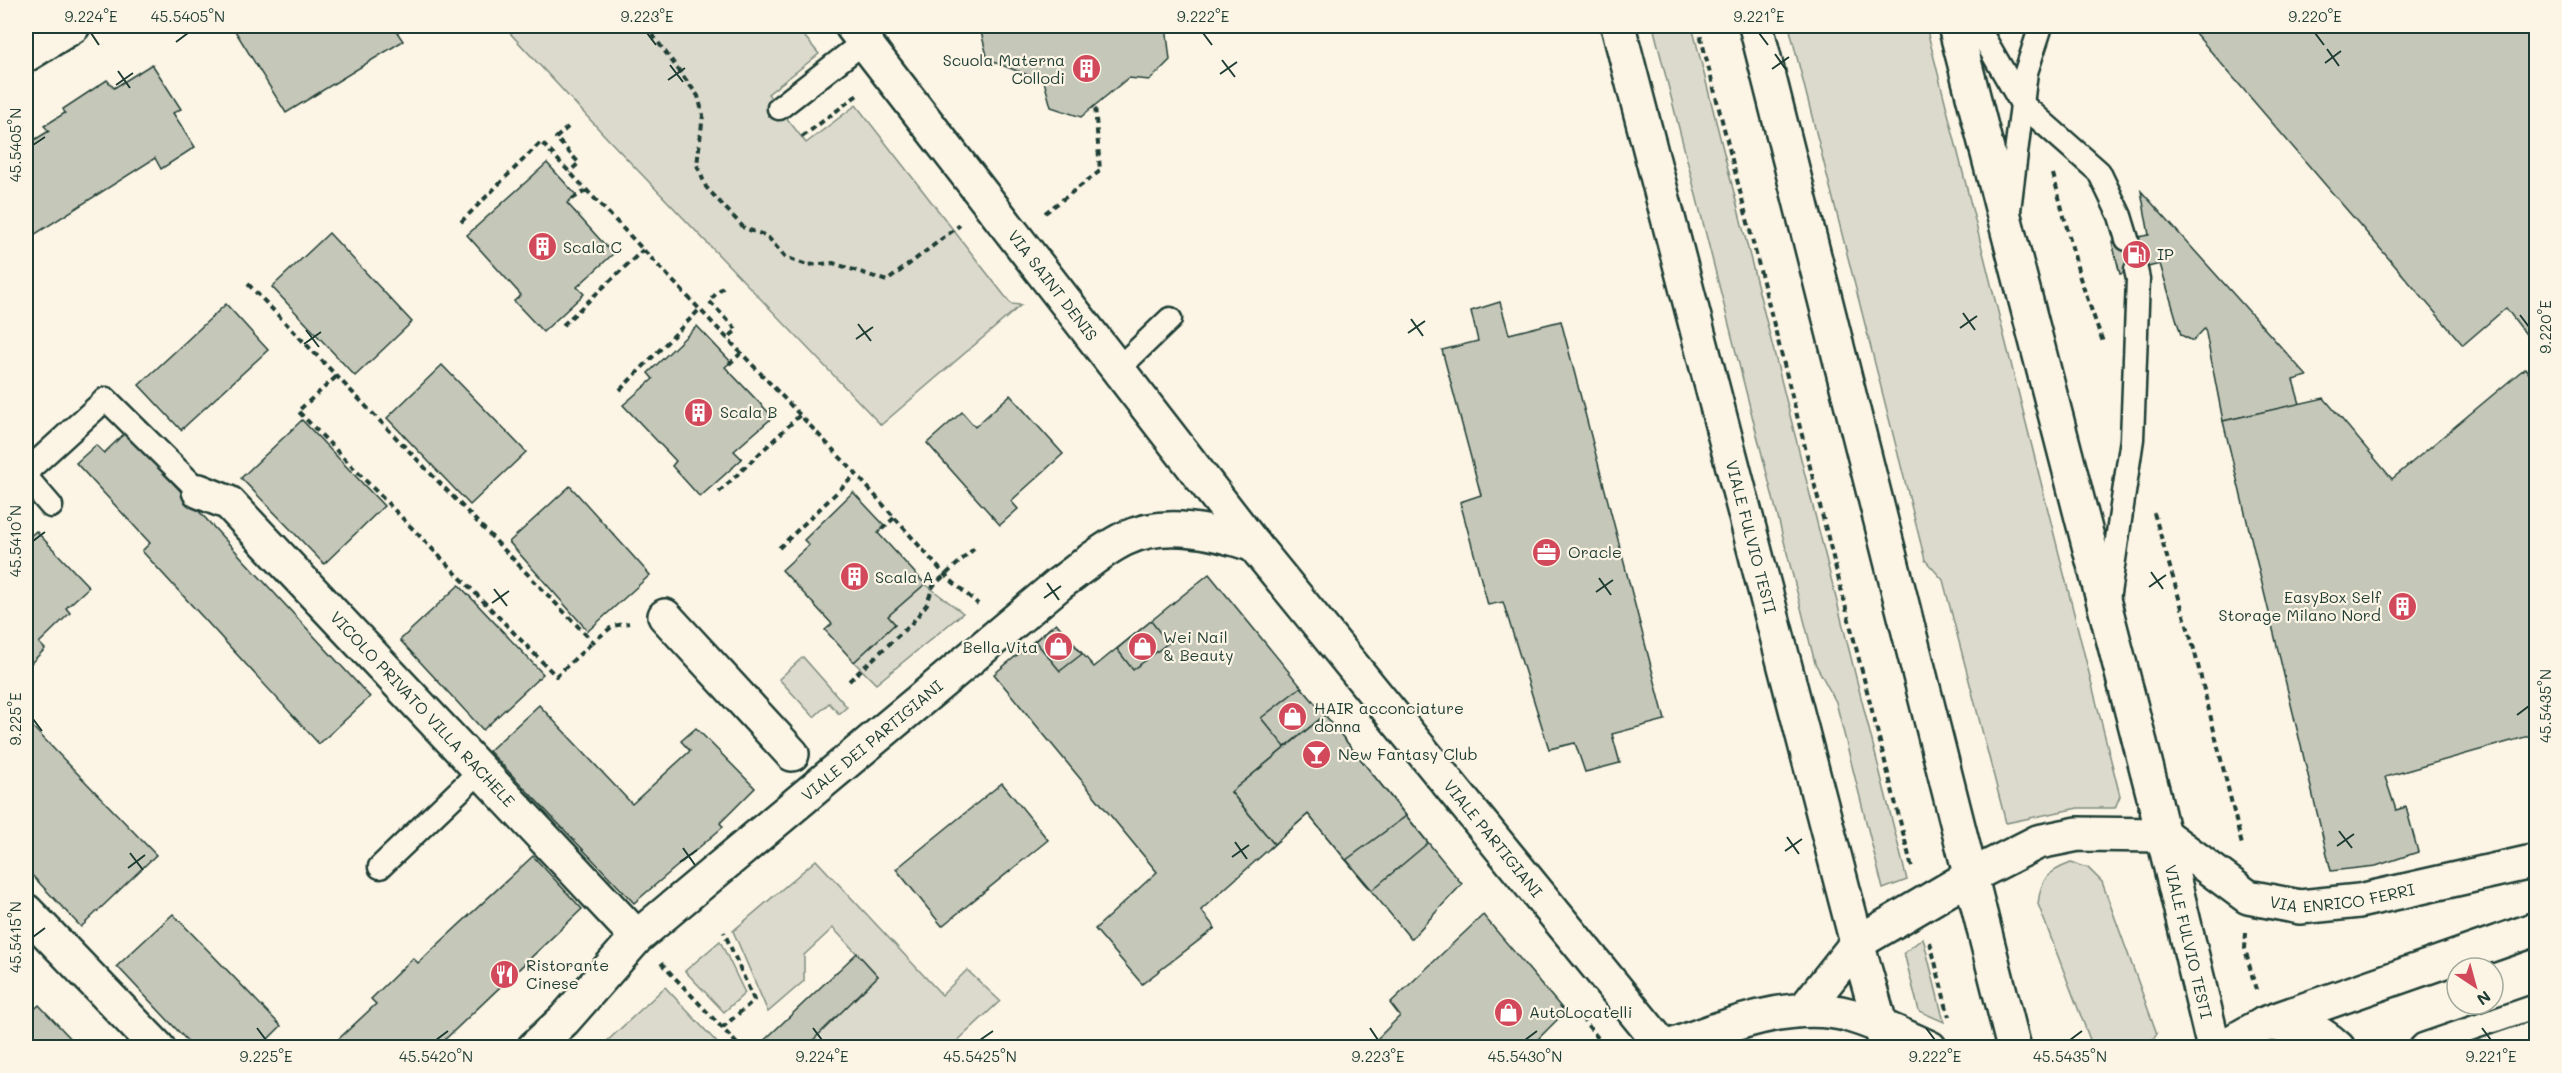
<svg xmlns="http://www.w3.org/2000/svg" width="2562" height="1073" font-family="Mali,sans-serif">
<rect width="100%" height="100%" fill="#fcf5e5"/>
<filter id="ink" filterUnits="userSpaceOnUse"><feTurbulence type="fractalNoise" baseFrequency=".0167" numOctaves="2"/><feDisplacementMap in="SourceGraphic" scale="12" xChannelSelector="R" yChannelSelector="G"/><feConvolveMatrix kernelMatrix="1 2 1 2 8 2 1 2 1" color-interpolation-filters="sRGB"/></filter>
<g filter="url(#ink)">
<g fill="#dcdacc" stroke="#7e8c80" stroke-width="1.5">
<path d="M517,26H796L819,54L768,94L806,143L856,105L1011,304L1021,305L881,425L607,138L509,32Z"/>
<path d="M1653,26H1692L1907,880L1883,889L1836,702L1815,663Z"/>
<path d="M1789,26H1926L2120,796L2115,808H2078L2006,823L1943,580L1925,560Z"/>
<path d="M925,584L963,613L876,684L854,662L895,624L888,616Z"/>
<path d="M803,657L847,707L839,714L829,703L814,717L779,679Z"/>
<path d="M816,860L942,995L967,970L1000,1001L951,1047H805L878,976L833,928L804,955V981L768,1012L733,931Z"/>
<path d="M2071,863L2088,868L2102,882L2157,1034L2148,1047L2095,1048L2092,1045L2038,904C2041,878 2047,872 2071,863Z"/>
<path d="M1923,938L1944,1022L1919,1011L1904,953Z"/>
<path d="M720,941L745,993L724,1012L685,971Z"/>
<path d="M665,987L721,1047H604L603,1045Z"/>
</g>
<g fill="#c5c7b9" stroke="#1f3d34" stroke-width="1.5">
<path d="M232,26H393L403,41L286,113Z"/>
<path d="M988,26H1166L1170,60L1150,80L1128,78L1081,117L1051,107L1044,81L988,60L981,32Z"/>
<path d="M2189,26H2536V330L2528,337L2506,308L2463,345Z"/>
<path d="M152,64L181,109L173,113L195,147L161,169L155,158L26,240V145L49,131L44,126L65,113L63,109L107,80L114,88Z"/>
<path d="M547,163L576,195L567,203L613,254L577,287L584,294L543,332L514,301L521,295L467,235Z"/>
<path d="M2141,191L2307,376L2293,380L2300,404L2223,421L2205,328L2193,341L2181,335L2160,264L2120,274L2112,242L2149,235Z"/>
<path d="M329,233L412,322L355,376L272,287Z"/>
<path d="M1500,302L1509,334L1561,321L1665,720L1612,734L1620,763L1585,772L1575,743L1549,749L1503,602L1488,605L1460,502L1481,495L1442,350L1478,341L1471,311Z"/>
<path d="M226,304L268,350L181,430L139,385Z"/>
<path d="M697,326L731,362L725,367L773,417L734,451L742,459L700,497L672,466L676,461L623,405L653,379L648,373Z"/>
<path d="M442,365L526,452L470,505L387,418Z"/>
<path d="M2525,368L2536,383V734L2385,777L2396,810L2406,807L2418,852L2376,866L2331,871L2223,421L2324,398L2392,479Z"/>
<path d="M1010,395L1063,454L1011,501L1018,509L1000,525L927,443L962,412L975,427Z"/>
<path d="M302,420L384,506L324,564L241,478Z"/>
<path d="M126,432L370,697L319,744L142,551L150,543L76,463L96,445L104,453Z"/>
<path d="M570,486L650,575L588,631L509,542Z"/>
<path d="M853,492L885,526L878,533L925,584L888,616L895,624L854,662L825,630L832,624L782,570L809,545L804,540Z"/>
<path d="M36,531L89,587L66,608L70,613L39,643L45,649L26,668V540Z"/>
<path d="M1209,574L1462,884L1411,939L1308,814L1201,910L1215,928L1142,984L1095,929L1157,872L994,674L1056,623L1094,667Z"/>
<path d="M459,585L543,674L483,730L400,640Z"/>
<path d="M1151,621L1168,643L1133,670L1117,649Z"/>
<path d="M1056,623L1082,654L1060,671L1035,641Z"/>
<path d="M1301,687L1325,715L1285,747L1261,718Z"/>
<path d="M539,705L632,804L690,751L681,741L696,728L755,788L720,823L723,827L634,903L489,751Z"/>
<path d="M1325,715L1428,843L1372,890L1308,814L1274,844L1231,792Z"/>
<path d="M1325,715L1406,816L1346,860L1308,814L1274,844L1231,792Z"/>
<path d="M26,720L156,855L81,927L26,869Z"/>
<path d="M1002,783L1048,840L942,926L896,869Z"/>
<path d="M533,856L582,909L436,1048H329L376,1004L371,999L413,958L418,963Z"/>
<path d="M173,914L281,1026L259,1048H194L117,966Z"/>
<path d="M1483,915L1565,1012L1529,1048H1368L1400,1016L1390,1003Z"/>
<path d="M857,953L878,976L805,1048H756Z"/>
<path d="M39,1005L76,1044L72,1048H26V1017Z"/>
</g>
<g fill="none" stroke-linecap="round" stroke-linejoin="round">
<defs>
<g id="service">
<path d="M1977,26L2022,104L2099,172L2120,216L2127,239"/>
<path d="M779,108L865,41"/>
<path d="M2009,210L2026,72L2041,26"/>
<path d="M1118,369L1170,319"/>
<path d="M26,472L106,399L199,491"/>
<path d="M26,477L51,506"/>
<path d="M2108,600L2132,439L2138,279L2136,270"/>
<path d="M380,867L480,771"/>
<path d="M2420,1048L2423,1045L2536,1006"/>
</g>
<g id="minor">
<path id="s1" d="M852,26L1254,545L1664,1048"/>
<path id="s2" d="M1618,26L1857,943L1887,1048"/>
<path d="M26,55L73,26"/>
<path id="s3" d="M199,491L229,503L637,937"/>
<path d="M665,616L792,754"/>
<path d="M26,911L158,1048"/>
<path d="M1804,1010L1857,943L1971,876"/>
<path d="M2264,1024C2298,1026 2311,1023 2338,1048"/>
<path id="s4" d="M534,1048L564,1020L637,937L1059,584C1079,570 1101,550 1124,539C1165,520 1213,531 1254,545"/>
<path d="M1667,1048C1722,1027 1791,999 1849,1015C1877,1023 1903,1036 1930,1048"/>
</g>
<g id="tertiary">
<path id="s5" d="M2164,835L2248,897L2300,907L2359,901L2536,861"/>
<path d="M2221,1048L2264,1024L2536,929"/>
</g>
<g id="primary">
<path d="M1756,26L2014,1048"/>
<path id="s6" d="M1955,26L2153,793L2214,1048"/>
<path d="M1971,876L2038,842L2078,834L2164,835"/>
</g>
</defs>
<use href="#service" stroke="#1f3d34" stroke-width="27"/>
<use href="#minor" stroke="#1f3d34" stroke-width="38"/>
<use href="#tertiary" stroke="#1f3d34" stroke-width="38"/>
<use href="#primary" stroke="#1f3d34" stroke-width="38"/>
<g stroke="#1f3d34" stroke-width="4" stroke-dasharray="6 4.5" stroke-linecap="butt">
<path d="M646,26L698,96L703,115L697,165L706,187L744,228L767,236L785,257L807,265L833,263L887,281L960,225"/>
<path d="M1698,26L1912,868"/>
<path d="M568,127L556,138L579,163L569,172"/>
<path d="M802,137L860,93"/>
<path d="M2053,174L2080,278L2103,342"/>
<path d="M572,199L586,191"/>
<path d="M1045,213L1100,171L1095,105"/>
<path d="M461,222L541,142L856,474L945,575L978,604"/>
<path d="M248,284L593,642L613,626L629,623"/>
<path d="M723,287L709,301L737,330L726,339"/>
<path d="M563,325L643,250"/>
<path d="M729,364L740,354"/>
<path d="M336,377L298,411L556,676L593,642"/>
<path d="M620,390L700,309"/>
<path d="M719,492L800,415"/>
<path d="M2154,513L2194,649L2242,845"/>
<path d="M882,529L894,518"/>
<path d="M779,548L856,474"/>
<path d="M849,681L912,623L927,604L933,586L977,546"/>
<path d="M2246,933L2245,949L2256,990"/>
<path d="M1930,942L1949,1017"/>
<path d="M661,963L741,1048"/>
<path d="M1581,1017L1606,1048"/>
<path d="M722,1028L754,1000L724,932"/>
</g>
<use href="#service" stroke="#fcf5e5" stroke-width="22"/>
<use href="#minor" stroke="#fcf5e5" stroke-width="33"/>
<use href="#tertiary" stroke="#fcf5e5" stroke-width="33"/>
<use href="#primary" stroke="#fcf5e5" stroke-width="33"/>
</g>
</g>
<path fill="none" stroke="#1f3d34" stroke-width="2" d="M91,33L99,45M647,33L656,45M1203,33L1212,45M1759,33L1768,45M2315,33L2324,45M176,42L188,33M2327,49L2339,66M1775,54L1787,71M1222,60L1235,77M2325,63L2341,51M670,65L683,82M1772,69L1789,57M118,71L130,88M1220,74L1237,62M668,80L685,68M116,85L133,73M33,145L45,137M1963,313L1975,330M2520,315L2529,327M1411,319L1423,336M858,324L871,341M1960,328L1977,316M306,330L319,347M1408,333L1425,321M856,339L873,327M304,344L321,332M33,541L45,532M2151,572L2163,589M1599,578L1611,595M1047,583L1059,600M2149,587L2166,575M494,589L507,606M1596,592L1613,580M1044,598L1061,586M492,603L509,591M2517,715L2529,706M33,719L42,731M2339,831L2352,848M1787,837L1799,854M1235,842L1247,859M2337,846L2354,834M683,848L695,865M1785,851L1802,839M130,853L143,870M1232,857L1249,845M680,862L697,850M128,868L145,855M33,937L45,928M257,1028L266,1040M813,1028L822,1040M1370,1028L1378,1040M1926,1028L1935,1040M2482,1028L2491,1040M436,1040L448,1031M980,1040L993,1031M1525,1040L1537,1031M2070,1040L2082,1031"/>
<defs>
<symbol id="building-disc" viewBox="-11 -11 22 22"><circle r="9.5" fill="#d1495b" stroke="#fcf5e5"/><path d="M-4-6H4V6H1V3H-1V6H-4ZM-2.5-4.3h1.7v1.8h-1.7ZM.8-4.3h1.7v1.8H.8ZM-2.5-1h1.7V.8h-1.7ZM.8-1h1.7V.8H.8Z" fill="#fff"/></symbol>
<symbol id="fuel-disc" viewBox="-11 -11 22 22"><circle r="9.5" fill="#d1495b" stroke="#fcf5e5"/><path d="M-5.5-6h7V0h2V4h1.3V-2.5L3-4.5l.8-.8L6-3V5H2.5V1h-1V6h-7ZM-4.2-4.7v3.2H.2V-4.7Z" fill="#fff"/></symbol>
<symbol id="office-disc" viewBox="-11 -11 22 22"><circle r="9.5" fill="#d1495b" stroke="#fcf5e5"/><path d="M-6-3h4V-5.5h4V-3h4V5H-6ZM-1-4.5V-3h2v-1.5ZM-6 0V1H6V0Z" fill="#fff"/></symbol>
<symbol id="shop-disc" viewBox="-11 -11 22 22"><circle r="9.5" fill="#d1495b" stroke="#fcf5e5"/><path d="M-5-2.5h2.3a2.7 3.5 0 0 1 5.4 0H5L5.5 6h-11ZM-1.5-2.5h3a1.5 2.3 0 0 0-3 0Z" fill="#fff"/></symbol>
<symbol id="bar-disc" viewBox="-11 -11 22 22"><circle r="9.5" fill="#d1495b" stroke="#fcf5e5"/><path d="M-6-5H6L.8 .8V4.5H3.5V6h-7V4.5H-.8V.8Z" fill="#fff"/></symbol>
<symbol id="restaurant-disc" viewBox="-11 -11 22 22"><circle r="9.5" fill="#d1495b" stroke="#fcf5e5"/><path d="M-5-6h1v4h1v-4h1v4h1v-4h1v5L-1.5 .5V6h-2V.5L-5-1ZM5-6V6H3V1.5H1.5Q1.5-4 5-6Z" fill="#fff"/></symbol>
</defs>
<g fill-rule="evenodd">
<use href="#building-disc" x="1070" y="52" width="33" height="33"/>
<use href="#building-disc" x="526" y="230" width="33" height="33"/>
<use href="#fuel-disc" x="2120" y="238" width="33" height="33"/>
<use href="#building-disc" x="682" y="396" width="33" height="33"/>
<use href="#office-disc" x="1530" y="536" width="33" height="33"/>
<use href="#building-disc" x="838" y="560" width="33" height="33"/>
<use href="#building-disc" x="2386" y="590" width="33" height="33"/>
<use href="#shop-disc" x="1126" y="630" width="33" height="33"/>
<use href="#shop-disc" x="1042" y="630" width="33" height="33"/>
<use href="#shop-disc" x="1276" y="700" width="33" height="33"/>
<use href="#bar-disc" x="1300" y="738" width="33" height="33"/>
<use href="#restaurant-disc" x="488" y="958" width="33" height="33"/>
<use href="#shop-disc" x="1492" y="996" width="33" height="33"/>
</g>
<g text-anchor="middle" stroke-width="4.5" stroke-linejoin="round" paint-order="stroke">
<g font-size="16" fill="#1f3d34" stroke="#fcf5e5" text-anchor="start">
<text x="1065" y="66" text-anchor="end">Scuola Materna<tspan x="1065" dy="18">Collodi</tspan></text>
<text x="563" y="253">Scala C</text>
<text x="2157" y="260">IP</text>
<text x="720" y="418">Scala B</text>
<text x="1568" y="558">Oracle</text>
<text x="875" y="583">Scala A</text>
<text x="2381" y="603" text-anchor="end">EasyBox Self<tspan x="2381" dy="18">Storage Milano Nord</tspan></text>
<text x="1163" y="643">Wei Nail<tspan x="1163" dy="18">&amp; Beauty</tspan></text>
<text x="1038" y="653" text-anchor="end">Bella Vita</text>
<text x="1314" y="714">HAIR acconciature<tspan x="1314" dy="18">donna</tspan></text>
<text x="1338" y="760">New Fantasy Club</text>
<text x="526" y="971">Ristorante<tspan x="526" dy="18">Cinese</tspan></text>
<text x="1529" y="1018">AutoLocatelli</text>
</g>
<g font-size="16" fill="#1f3d34" stroke="#fcf5e5">
<text dy="6" stroke="none"><textPath href="#s1" startOffset="328">VIA SAINT DENIS</textPath></text>
<text dy="6" stroke="none"><textPath href="#s2" startOffset="528">VIALE FULVIO TESTI</textPath></text>
<text dy="6" stroke="none"><textPath href="#s3" startOffset="315">VICOLO PRIVATO VILLA RACHELE</textPath></text>
<text dy="6" stroke="none"><textPath href="#s4" startOffset="458">VIALE DEI PARTIGIANI</textPath></text>
<text dy="6" stroke="none"><textPath href="#s1" startOffset="1035">VIALE PARTIGIANI</textPath></text>
<text dy="6" stroke="none"><textPath href="#s5" startOffset="200">VIA ENRICO FERRI</textPath></text>
<text dy="6" stroke="none"><textPath href="#s6" startOffset="945">VIALE FULVIO TESTI</textPath></text>
</g>
</g>
<rect width="2562" height="1073" fill="none" stroke="#fcf5e5" stroke-width="66"/>
<g transform="translate(2475 986) rotate(144)"><circle r="28" fill="#fcf5e5" stroke="#a4ab9e" stroke-width="1.5"/>
<path d="M0-4.5L10 22L0 15L-10 22Z" fill="#d1495b"/>
<text y="-9" font-size="16" font-weight="bold" text-anchor="middle" fill="#1f3d34">N</text>
</g>
<rect x="33" y="33" width="2496" height="1007" fill="none" stroke="#1f3d34" stroke-width="2"/>
<g font-size="15" text-anchor="middle" fill="#1f3d34">
<text x="91" y="22">9.224°E</text>
<text x="188" y="22">45.5405°N</text>
<text x="647" y="22">9.223°E</text>
<text x="1203" y="22">9.222°E</text>
<text x="1759" y="22">9.221°E</text>
<text x="2315" y="22">9.220°E</text>
<text transform="translate(16 145) rotate(-90)" y="5">45.5405°N</text>
<text transform="translate(2546 327) rotate(-90)" y="5">9.220°E</text>
<text transform="translate(16 541) rotate(-90)" y="5">45.5410°N</text>
<text transform="translate(2546 706) rotate(-90)" y="5">45.5435°N</text>
<text transform="translate(16 719) rotate(-90)" y="5">9.225°E</text>
<text transform="translate(16 937) rotate(-90)" y="5">45.5415°N</text>
<text x="266" y="1062">9.225°E</text>
<text x="436" y="1062">45.5420°N</text>
<text x="822" y="1062">9.224°E</text>
<text x="980" y="1062">45.5425°N</text>
<text x="1378" y="1062">9.223°E</text>
<text x="1525" y="1062">45.5430°N</text>
<text x="1935" y="1062">9.222°E</text>
<text x="2070" y="1062">45.5435°N</text>
<text x="2491" y="1062">9.221°E</text>
</g>
</svg>
